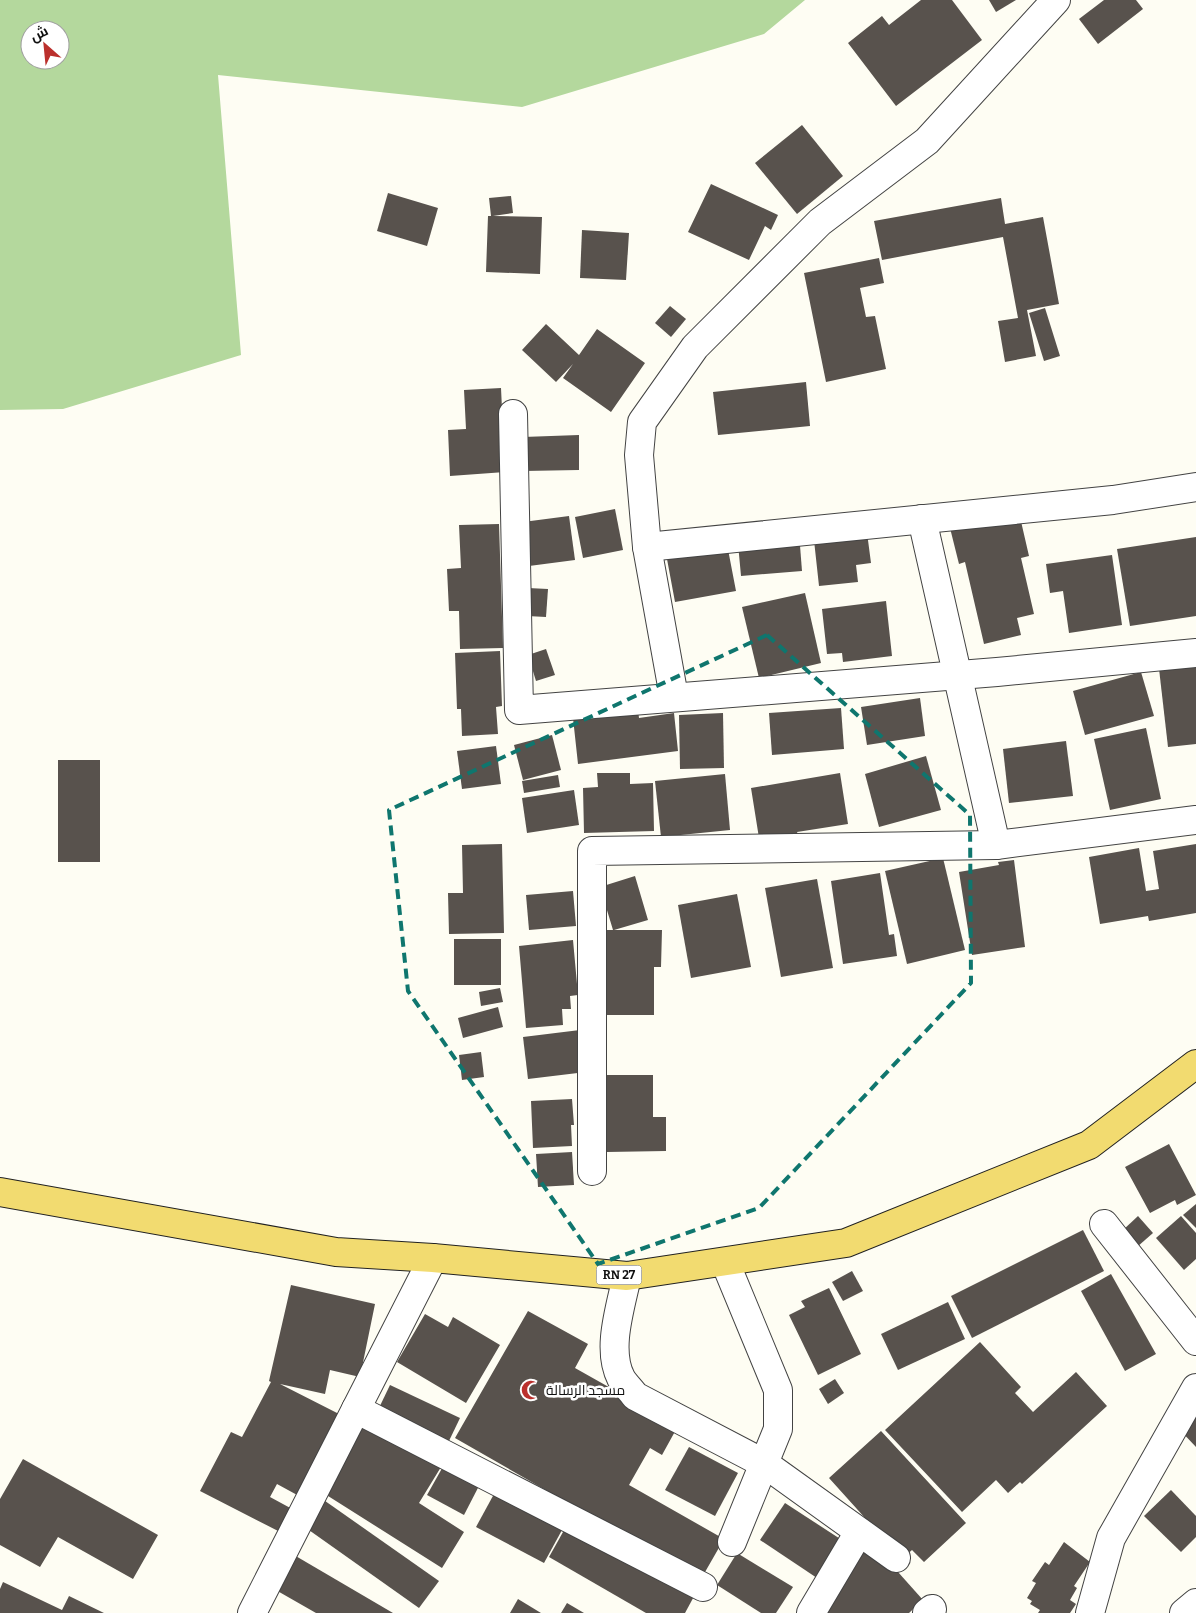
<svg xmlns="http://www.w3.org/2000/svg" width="1196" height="1613" font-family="Bitter,Cairo,serif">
<rect width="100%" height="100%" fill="#fefdf3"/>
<path fill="#b4d89d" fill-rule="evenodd" d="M0,0H805L764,34L522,107L218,75L241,355L63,409L0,410ZM30,30H60V60H30Z"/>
<g fill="#58524d">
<path d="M921,0H952L982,40L896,106L848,43L882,16L889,25Z"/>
<path d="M989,0H1016L996,12Z"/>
<path d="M1104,0H1136L1143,9L1098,44L1079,19Z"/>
<path d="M802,125L843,176L797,214L755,163Z"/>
<path d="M711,184L778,215L771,230L765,226L749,260L688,232Z"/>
<path d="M388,193L438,208L427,246L377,231Z"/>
<path d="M511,196L513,213L493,216L542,217L540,274L486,272L488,216H491L489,198Z"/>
<path d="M1001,198L1005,224L1043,217L1059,304L1027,310L1036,356L1005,362L998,321L1018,318L1003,237L882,260L874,221Z"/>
<path d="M582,230L629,233L626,280L580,278Z"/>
<path d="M879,258L884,283L860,288L866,317L875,316L886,369L826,382L804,273Z"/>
<path d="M670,306L686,319L671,337L655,323Z"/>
<path d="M1045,308L1060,356L1044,361L1029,313Z"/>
<path d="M546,324L579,355L597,329L645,363L611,412L563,378L573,364L556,382L522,350Z"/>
<path d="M806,382L810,426L718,435L713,392Z"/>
<path d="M501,388L505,472L450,476L448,430L466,429L464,390Z"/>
<path d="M579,435V470L524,471L523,437Z"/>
<path d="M1017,504L1029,556L1021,558L1034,614L1017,618L1021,635L984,644L965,562L959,564L948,520Z"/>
<path d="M615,509L623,550L583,558L575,517Z"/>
<path d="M569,516L575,560L529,566L523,522Z"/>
<path d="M798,520L802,571L741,576L737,533Z"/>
<path d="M499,524L503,648L460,649L459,611H449L447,569L461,568L459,525Z"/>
<path d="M866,525L871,563L856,565L858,582L819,586L813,531Z"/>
<path d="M1196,537V616L1130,626L1117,549Z"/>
<path d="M726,539L736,591L675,602L667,559L691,554Z"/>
<path d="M1112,555L1122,625L1069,633L1063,591L1050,593L1046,564Z"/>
<path d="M528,588L548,589L546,617L527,616Z"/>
<path d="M805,593L821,663L759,678L742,607Z"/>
<path d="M886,601L892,656L843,662L842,653L827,654L822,609Z"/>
<path d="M546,649L555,675L536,681L528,655Z"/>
<path d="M500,651L502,706L496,707L498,734L462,736L461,709H457L455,653Z"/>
<path d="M1196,655V744L1168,747L1158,660Z"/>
<path d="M1141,672L1154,716L1085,735L1073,691Z"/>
<path d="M920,698L925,736L867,745L861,707Z"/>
<path d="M841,708L844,749L772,755L769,713Z"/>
<path d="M638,710L639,718L674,713L678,751L578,764L573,718Z"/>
<path d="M723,713L724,768L680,769L679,715Z"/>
<path d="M1146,728L1161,799L1110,810L1094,739Z"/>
<path d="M552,735L561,770L523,780L514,745Z"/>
<path d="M1066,741L1073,796L1009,803L1003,749Z"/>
<path d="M496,746L501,784L462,789L457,751Z"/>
<path d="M926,756L941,810L879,827L865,774Z"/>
<rect x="58" y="760" width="42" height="102"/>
<path d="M597,773H630V784L653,783L654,831L584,833L583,788L598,787Z"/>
<path d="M840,773L848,824L797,832L800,839L778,837L787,834L759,838L751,788Z"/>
<path d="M725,774L730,830L661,837L655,781Z"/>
<path d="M558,775L560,787L524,793L522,781Z"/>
<path d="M574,790L579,825L527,833L522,798Z"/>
<path d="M502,844L504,933L449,934L448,893H463L462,845Z"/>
<path d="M1196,844V913L1149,921L1148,916L1100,924L1089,857L1139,848L1146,891L1159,889L1153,851Z"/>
<path d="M943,858L965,950L907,964L885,871Z"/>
<path d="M1014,860L1025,947L972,955L959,872L999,865L998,862Z"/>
<path d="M880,873L889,935L894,934L897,956L843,964L831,881Z"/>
<path d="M635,876L648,920L614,930H662L661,967H654V1015H605V930H613L600,887Z"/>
<path d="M817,879L833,968L781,977L765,888Z"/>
<path d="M573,891L576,926L529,930L526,895Z"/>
<path d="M737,894L751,967L691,978L678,905Z"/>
<rect x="454" y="939" width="47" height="46"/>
<path d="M573,940L578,995L570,996L571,1009H562L563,1025L526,1028L519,946Z"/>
<path d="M500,988L503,1002L481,1006L479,992Z"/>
<path d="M498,1007L503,1027L463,1038L458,1018Z"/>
<path d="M580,1030L586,1072L528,1079L523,1037Z"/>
<path d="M481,1052L484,1077L462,1080L459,1055Z"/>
<path d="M606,1075H653V1117H666V1151L607,1152Z"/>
<path d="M572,1099L574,1125H571L572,1146L533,1148L531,1101Z"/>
<path d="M1169,1144L1196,1195L1177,1205L1175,1200L1150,1213L1125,1167Z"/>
<path d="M572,1152L574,1185L538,1187L536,1154Z"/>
<path d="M1196,1204V1228L1183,1215Z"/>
<path d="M1138,1216L1153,1233L1137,1247L1122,1231Z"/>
<path d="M1181,1216L1196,1233V1259L1184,1270L1156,1238Z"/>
<path d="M1083,1230L1104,1271L972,1338L951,1296Z"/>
<path d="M852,1271L863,1291L843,1301L832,1282Z"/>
<path d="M1111,1274L1156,1354L1125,1371L1081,1291Z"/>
<path d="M291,1285L375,1304L360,1377L330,1370L325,1394L280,1384L341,1415L299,1496L277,1484L270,1497L294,1510L282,1533L200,1491L231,1432L242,1437L271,1382L269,1381Z"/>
<path d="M829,1288L861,1354L818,1375L789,1315L805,1307L801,1301Z"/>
<path d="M948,1302L965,1339L898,1370L881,1334Z"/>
<path d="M528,1311L588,1344L575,1368L678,1426L662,1455L650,1448L629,1485L724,1539L701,1579L455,1438Z"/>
<path d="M425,1314L448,1327L453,1317L500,1345L466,1403L397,1362Z"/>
<path d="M980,1342L1021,1387L1015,1393L1033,1412L1076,1372L1107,1406L1022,1484L1020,1482L1008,1493L996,1480L962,1512L885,1430Z"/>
<path d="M835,1379L844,1393L828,1404L819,1389Z"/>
<path d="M390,1385L460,1418L448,1443L378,1410Z"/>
<path d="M1196,1411V1447L1178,1428Z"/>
<path d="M365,1421L441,1467L419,1503L464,1532L442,1568L317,1489Z"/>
<path d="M881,1431L966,1523L924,1562L912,1550L902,1559L829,1478Z"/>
<path d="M689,1447L738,1473L715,1516L665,1490Z"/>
<path d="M23,1459L158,1535L133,1579L58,1537L40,1567L0,1545V1499Z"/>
<path d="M445,1463L481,1482L464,1515L427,1495Z"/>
<path d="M1171,1490L1196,1516V1537L1181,1552L1144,1516Z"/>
<path d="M494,1494L562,1530L544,1563L476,1527Z"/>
<path d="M318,1496L439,1581L419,1608L299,1523Z"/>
<path d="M785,1503L848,1544L823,1582L760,1540Z"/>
<path d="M572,1516L698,1589L685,1613H646L549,1557Z"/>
<path d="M1064,1542L1090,1562L1074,1586L1077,1588L1070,1600L1076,1604L1070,1613H1038L1040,1610L1030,1604L1032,1601L1027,1598L1036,1583L1032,1581L1045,1562L1049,1565Z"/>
<path d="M873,1544L923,1600L909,1613H828L813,1597Z"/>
<path d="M737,1553L793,1587L776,1613H761L717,1585Z"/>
<path d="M294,1555L393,1613H316L274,1589Z"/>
<path d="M3,1582L62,1610L69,1596L104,1613H0V1589Z"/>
<path d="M518,1599L541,1613H510Z"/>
<path d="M567,1603L584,1613H561Z"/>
</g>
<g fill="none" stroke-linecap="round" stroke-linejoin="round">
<defs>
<g id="minor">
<path d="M513,414L519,710L997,672L1196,653"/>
<path d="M922,519L996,845"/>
<path d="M647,547L1113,500L1196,487"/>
<path d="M674,697L647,547L639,455L642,422L695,347L820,222L927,141L1056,0"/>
<path d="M592,1171V851L996,845L1196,820"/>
<path d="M1104,1224L1196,1341"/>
<path d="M725,1262L778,1390V1429L732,1542"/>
<path d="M627,1276C621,1306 606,1349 621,1378C624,1384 631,1390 635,1396L765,1464L896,1558"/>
<path d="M356,1409L703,1587"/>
<path d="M252,1613L433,1258"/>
<path d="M811,1613L859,1532"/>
<path d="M927,1613L932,1609"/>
<path d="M1090,1613L1111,1538L1196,1388"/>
<path d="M1184,1613L1196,1603"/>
</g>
<path id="major" d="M0,1192L336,1252L433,1258L627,1276L846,1243L1089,1145L1196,1064"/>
</defs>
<use href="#minor" stroke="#434343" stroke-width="30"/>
<use href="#major" stroke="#212121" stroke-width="30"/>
<use href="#minor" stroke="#fff" stroke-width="28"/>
<use href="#major" stroke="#f2db70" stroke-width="28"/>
</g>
<path fill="none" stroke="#0f766e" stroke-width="4" stroke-dasharray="10 6" stroke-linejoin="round" d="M767,635L970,815L971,983L759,1208L598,1264L408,991L389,810Z"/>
<defs>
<symbol id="mosque-bare" viewBox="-9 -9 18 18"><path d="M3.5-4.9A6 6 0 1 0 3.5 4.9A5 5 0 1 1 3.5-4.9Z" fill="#bb302d" stroke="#fff" stroke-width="2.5" paint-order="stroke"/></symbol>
</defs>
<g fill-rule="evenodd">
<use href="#mosque-bare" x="517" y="1376" width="28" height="28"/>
</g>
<g text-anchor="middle" stroke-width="5" stroke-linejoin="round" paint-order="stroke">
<rect fill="#fff" stroke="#585858" stroke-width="1" x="596.5" y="1265.5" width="45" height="19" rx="4"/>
<g font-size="12" font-weight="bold" fill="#101010">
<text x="619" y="1279">RN 27</text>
</g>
<g font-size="14" fill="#101010" stroke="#fff" text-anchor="start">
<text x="546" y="1395">مسجد الرسالة</text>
</g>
</g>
<g transform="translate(45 45) rotate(333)"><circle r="24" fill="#ffffff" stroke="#9f9f9f"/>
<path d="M0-4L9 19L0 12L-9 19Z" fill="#bb302d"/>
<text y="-8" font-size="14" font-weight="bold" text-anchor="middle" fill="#101010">ش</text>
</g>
</svg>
